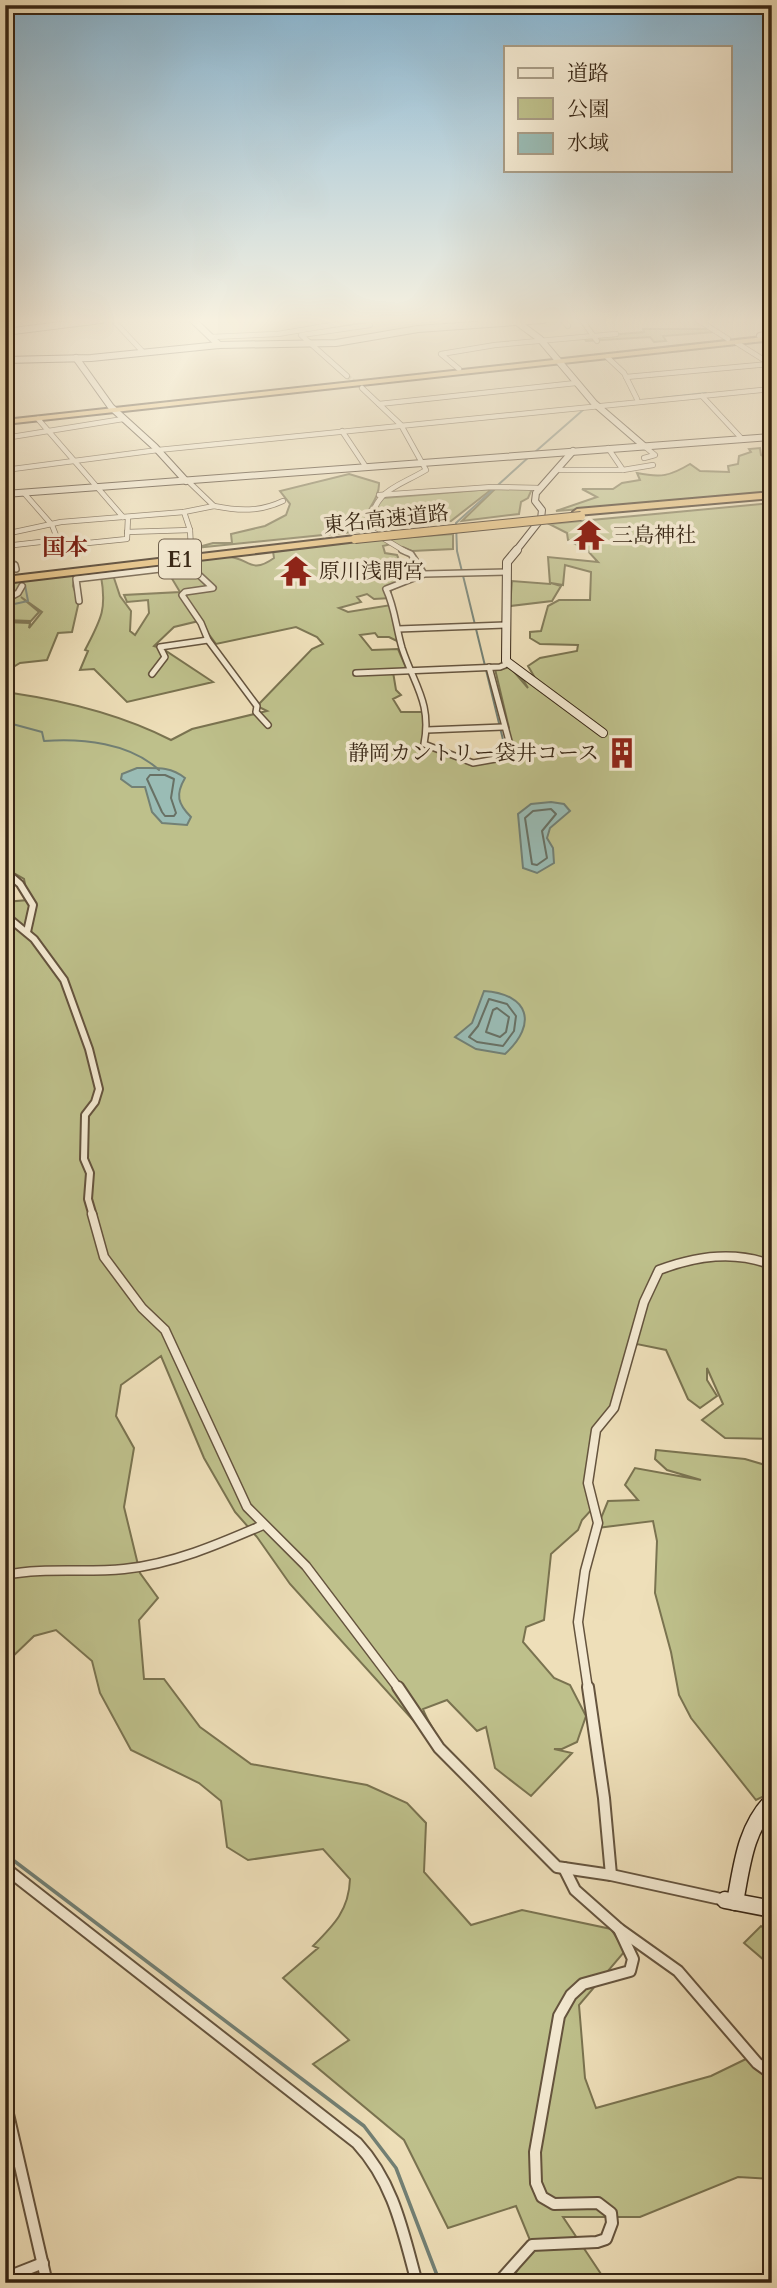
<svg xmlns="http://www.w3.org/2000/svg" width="777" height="2288" font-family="Cardo,'Noto Serif JP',serif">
<rect width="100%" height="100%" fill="#eedfb9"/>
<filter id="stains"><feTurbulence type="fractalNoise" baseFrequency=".00286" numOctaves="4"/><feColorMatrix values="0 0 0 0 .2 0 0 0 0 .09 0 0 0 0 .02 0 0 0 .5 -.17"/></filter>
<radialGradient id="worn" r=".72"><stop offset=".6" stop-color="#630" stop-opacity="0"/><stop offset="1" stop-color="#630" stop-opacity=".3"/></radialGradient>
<g fill="#bec08b" stroke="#7a7350" stroke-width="2" fill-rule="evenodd">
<path d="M643,329H710L715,332L663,336L666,341L654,342L650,337L586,341L584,337L644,332Z"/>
<path d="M760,448L761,455L772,460V494L556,511L597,497L582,489H613L622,483L640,480L637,473C661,478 670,476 690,464L700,471L729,472L728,466L738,464L739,456L751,452L749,449Z"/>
<path d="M349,474L379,483C380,500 362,513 362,531L195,548L213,543H232L231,534L265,526L286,515L290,504L280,491Z"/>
<path d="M496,488L532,489L528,498L521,502L519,514L462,521Z"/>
<path d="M492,489L451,521L373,529L371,516L378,501L383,498Z"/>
<path d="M772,503V1439L725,1438L702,1420L723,1404L707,1368V1380L717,1396L700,1408L688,1399L666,1350L637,1344L626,1362L614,1408L596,1430L589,1483L594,1507L582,1520L578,1530L551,1554L544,1620L526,1627L523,1642L554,1678L570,1685L586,1716L577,1742L562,1749H554L572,1753L531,1796L495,1768L486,1727L477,1731L447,1700L423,1709C428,1723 437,1732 440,1745L430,1739L290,1584L257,1537L235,1512L204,1458L161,1356L121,1385L116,1416L134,1448L124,1507L140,1573L158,1598L139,1620L144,1679H164L200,1727L251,1764L367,1785L407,1803L426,1823L424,1872L471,1925L522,1910L611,1929L625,1951L579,2005L585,2078L596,2108L711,2076L748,2058L772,2077V2179L738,2177L640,2217H563L607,2283H510L532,2245L516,2206L448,2228L404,2140L313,2064L349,2040L283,1978L318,1948L313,1946C334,1925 349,1910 350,1879L323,1849L248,1860L227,1847L221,1801L199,1783L131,1750L100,1693L92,1661L56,1630L34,1636L5,1664V1046L12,1038L5,1028V902L28,900L24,879L5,868V680L12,693C66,701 122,715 171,740L192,729L267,711L257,706L312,649L323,644L317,637L296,627L216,644L199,621L174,627L154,646L163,649L213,682L127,702L94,669L80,670L88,651L85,650C101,619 107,610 101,576L109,573L74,578L73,586L79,601L72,632L58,633L47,660L20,663L5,672V622L30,623L29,628L42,612L21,597L39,612L31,621L5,620V602L15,598L5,599V583L226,557C249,556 249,576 274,558L273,551L344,542L453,534V549L412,551L391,544L383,546L385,553L397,555L401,564L396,567L409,582L391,590V598L374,599L367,594L357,597L361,602L339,608L348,612L391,605L395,609L397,641L389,637H378L375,633L360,635L372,650L398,649L407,670L393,672L396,690L401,695L393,699L401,712H424L427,730L422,744L473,763L512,756L506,731L509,728L495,669L510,667L528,688L522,678L538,683L528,666L540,658L577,651L578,645L540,644L530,638V632L541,631L548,606L559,600H590L591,572L565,565L563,585L551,583L561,586L552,601L510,606L512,581L550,584L548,557L598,562L587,550L568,540L567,533L549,524ZM165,567L180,592L124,595L127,602L148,600L149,613L135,635L130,631L131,611L120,596L112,572Z"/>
<path d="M656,1450L745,1459L772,1467V1792L756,1800L691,1718L679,1695L671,1652L655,1593L657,1541L653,1521L597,1528L608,1501L638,1500L625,1485L635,1468L701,1480L667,1470L655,1459Z"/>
<path d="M761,1926L772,1934V1967L744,1943Z"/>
</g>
<g fill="#9abcb5" stroke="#728075" stroke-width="2">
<path d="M137,768C156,768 170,766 185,778C175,795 178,804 191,817L187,825L162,823L152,812L145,787H132L121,779L122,774Z"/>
<path d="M551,802L564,804L570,811L550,828L547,838L553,848L554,863L537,873L523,868L518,814L531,804Z"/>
<path d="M484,991C529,994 538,1024 505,1054L476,1049L455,1037L472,1023Z"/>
</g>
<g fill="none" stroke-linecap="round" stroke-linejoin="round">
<g stroke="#687165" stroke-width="2">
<path d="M150,775H165L174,779L171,798L176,813L174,816H165L162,812L147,779Z"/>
<path d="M551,809L556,814L542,831L547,858L537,865L532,864L525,818L533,811Z"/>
<path d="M489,999L507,1004L516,1016L514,1031L503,1046L477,1042L469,1037L478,1026Z"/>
<path d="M497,1008L509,1017L506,1032L500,1037L486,1032L493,1010Z"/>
</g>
<g stroke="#728075" stroke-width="2">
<path d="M660,398L706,393"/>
<path d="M535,452L583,410"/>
<path d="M7,559L16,562L18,569"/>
<path d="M5,606L28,601L25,585"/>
<path d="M5,722L42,732L44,741C82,738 130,743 159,770"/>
<path d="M507,756L457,551L456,523L530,456"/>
</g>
<path stroke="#728075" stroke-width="3.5" d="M5,1854L364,2126L396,2168L440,2283"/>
<path stroke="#c9ba98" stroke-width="4.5" stroke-dasharray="4.5 2" stroke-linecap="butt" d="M347,376L362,388"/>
<defs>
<g id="street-far4">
<path d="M113,320L143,352"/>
<path d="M563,320L568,326"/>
<path d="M582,320L597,341"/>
<path d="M698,320L728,339"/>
<path d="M211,337L278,334L361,320"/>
<path d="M737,343L772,365"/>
<path d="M607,357L624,373L637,399"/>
<path d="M459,369L441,354L495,345L616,334"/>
<path d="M347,376L301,335L370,325"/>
<path d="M626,377L770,364"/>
<path d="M362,388L401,425L426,470C394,489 376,488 368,529L406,552"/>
<path d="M702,396L742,439"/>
<path d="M379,404L576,383"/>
<path d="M38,419L123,517"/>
<path d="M342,431L366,467"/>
<path d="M5,438L123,419"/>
<path d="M644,446L655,455L644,458"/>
<path d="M5,470L158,450L772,389"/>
<path d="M559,470H623L608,448"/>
<path d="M623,470L653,465"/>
<path d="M24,493L52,525L59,543L68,545L127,539L128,517"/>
<path d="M379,495L492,487L540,488"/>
<path d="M214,506C239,511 260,512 283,501"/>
<path d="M184,512L190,530L191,549"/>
<path d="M127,532L190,530"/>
<path d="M5,534L61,522L184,512L214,506L188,481"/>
<path d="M5,546L58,540"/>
</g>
<g id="street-far3">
<path d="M402,550L411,554L424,574"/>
<path d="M5,561L15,565L16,569"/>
<path d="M5,600L18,593L22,586"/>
<path d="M79,601L76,579L194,565L199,575L213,588L185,592L182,595L201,623L208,640L160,647L165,657L152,674"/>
<path d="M398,629L505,625"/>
<path d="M208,640L257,706L256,712L268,725"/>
<path d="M489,667L513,756L473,763L424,744C432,703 414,685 402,648C396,628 395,608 386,589L424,574L507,572"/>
<path d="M356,673L500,667L505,665L506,661"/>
<path d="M427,730L503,727"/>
</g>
<g id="street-far2">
<path d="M5,871L20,884L33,905L27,932"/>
<path d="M5,915L34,939L64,980L89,1049L99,1089L95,1102L85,1115L84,1159L90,1173L88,1199L93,1216"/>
</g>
<g id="street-far1">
<path d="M92,1214L104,1257L142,1308L165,1330L247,1507L306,1566L399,1689"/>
<path d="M5,1575C45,1567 84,1573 124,1569C173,1564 219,1544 263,1525"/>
<path d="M588,1689L578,1622L585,1571L598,1523L588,1483L596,1430L614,1408L644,1302L659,1270C696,1256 734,1250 772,1265"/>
</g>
<g id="street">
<path d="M398,1687L439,1748L557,1867L611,1875L725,1900"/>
<path d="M588,1687L604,1798L611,1875"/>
<path d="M5,1868L357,2143C394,2183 403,2232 417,2283"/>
<path d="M564,1868L575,1890L619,1929L678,1971L757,2063L772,2074"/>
<path d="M5,2101L47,2283"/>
<path d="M5,2278L43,2263"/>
<path d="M498,2283L532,2245L597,2242L606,2239L612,2223L611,2213L598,2203L554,2204L542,2197L536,2183L535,2152L559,2016L571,1995L583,1984L630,1971L633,1959L619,1929"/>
</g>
<g id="secondary-far2">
<path d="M193,320L219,345"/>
<path d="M517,322L540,339L594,403L644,446"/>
<path d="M5,332L101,320"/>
<path d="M760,336L772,333"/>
<path d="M76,358L111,407L155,447L186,481"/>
<path d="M5,360L91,358L219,345L336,343L418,329L543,320"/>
<path d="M5,494L772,437"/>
<path d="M515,552L541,519L542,510L535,501L536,493L573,451"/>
</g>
<path id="secondary-far1" d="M517,550L507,562L506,661L603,733"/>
<g id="secondary">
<path d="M725,1900L772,1909"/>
<path d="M735,1902C742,1865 745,1829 772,1801"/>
</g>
<g id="highway">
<path d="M772,336V340L5,424V420Z"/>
<path d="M772,492V498L577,515L573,512L577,509Z"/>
<path d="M355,536L358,537V541L5,583V577Z"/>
</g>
</defs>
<use href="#street-far4" stroke="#65543e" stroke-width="6"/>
<use href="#street-far3" stroke="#65543e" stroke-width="8"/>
<use href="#street-far2" stroke="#65543e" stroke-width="10"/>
<use href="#street-far1" stroke="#65543e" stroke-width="11"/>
<use href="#street" stroke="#65543e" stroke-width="14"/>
<use href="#secondary-far2" stroke="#372615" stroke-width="8"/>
<use href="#secondary-far1" stroke="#372615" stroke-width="10"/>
<use href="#secondary" stroke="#372615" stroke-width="19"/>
<use href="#highway" stroke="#372615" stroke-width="4"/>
<use href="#street-far4" stroke="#f4ead2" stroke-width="4.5"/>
<use href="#street-far3" stroke="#f4ead2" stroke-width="5"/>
<use href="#street-far2" stroke="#f4ead2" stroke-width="6"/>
<use href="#street-far1" stroke="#f4ead2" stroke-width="8"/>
<use href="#street" stroke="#f4ead2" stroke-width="10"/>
<use href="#secondary-far2" stroke="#f4ead2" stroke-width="6"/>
<use href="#secondary-far1" stroke="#f4ead2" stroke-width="8"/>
<use href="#secondary" stroke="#f4ead2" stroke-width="16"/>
<use href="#highway" fill="#e7c07c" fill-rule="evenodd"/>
<defs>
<path id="highway-bridge" d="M355,539L581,516"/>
</defs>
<use href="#highway-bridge" stroke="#372615" stroke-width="10" stroke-linecap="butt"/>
<use href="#highway-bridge" stroke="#e7c07c" stroke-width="8"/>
</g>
<linearGradient id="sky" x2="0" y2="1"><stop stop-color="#89b7d4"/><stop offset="0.5" stop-color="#f7f1e0"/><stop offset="1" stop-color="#f7f1e0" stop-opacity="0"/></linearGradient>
<rect width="777" height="641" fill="url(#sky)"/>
<defs>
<symbol id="temple-bare" viewBox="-9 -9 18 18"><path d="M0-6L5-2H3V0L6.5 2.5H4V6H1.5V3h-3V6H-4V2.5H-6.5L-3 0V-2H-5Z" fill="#8f2418" stroke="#f4ead2" stroke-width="2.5" paint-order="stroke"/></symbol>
<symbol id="building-bare" viewBox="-9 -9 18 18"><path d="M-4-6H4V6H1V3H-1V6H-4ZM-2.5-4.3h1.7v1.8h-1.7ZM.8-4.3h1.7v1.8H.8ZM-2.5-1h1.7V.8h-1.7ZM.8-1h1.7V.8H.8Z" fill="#8f2418" stroke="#f4ead2" stroke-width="2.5" paint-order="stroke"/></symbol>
</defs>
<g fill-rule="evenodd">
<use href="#temple-bare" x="567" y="513" width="44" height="44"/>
<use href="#temple-bare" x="274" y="549" width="44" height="44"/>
<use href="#building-bare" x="600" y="731" width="44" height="44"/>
</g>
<g text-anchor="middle" stroke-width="7" stroke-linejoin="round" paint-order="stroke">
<g font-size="21" fill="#372615" stroke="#f4ead2">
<text transform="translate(386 519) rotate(-6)" y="7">東名高速道路</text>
</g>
<g font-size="21" fill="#372615" stroke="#f4ead2" text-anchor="start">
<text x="612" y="542">三島神社</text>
<text x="319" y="578">原川浅間宮</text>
<text x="599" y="760" text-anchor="end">静岡カントリー袋井コース</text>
</g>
<g font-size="23" font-weight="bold" fill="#7a1f14" stroke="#f4ead2">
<text x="65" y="555">国本</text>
</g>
<rect fill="#f4ead2" stroke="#70614e" stroke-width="2" x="159" y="539.5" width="42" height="39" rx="5"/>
<g font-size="23" font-weight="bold" fill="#372615">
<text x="180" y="567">E1</text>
</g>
</g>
<rect width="777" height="2288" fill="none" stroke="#eedfb9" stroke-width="28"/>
<rect x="7" y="7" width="763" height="2274" fill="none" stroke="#372615" stroke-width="3.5"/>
<rect x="14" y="14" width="749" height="2260" fill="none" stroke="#372615" stroke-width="2"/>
<rect x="504" y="46" width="228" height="126" fill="#f4ead2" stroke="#a89c86" stroke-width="2"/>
<rect x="518" y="68" width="35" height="10" fill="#f4ead2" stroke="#a89c86" stroke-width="2"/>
<text x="567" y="80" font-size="21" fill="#372615">道路</text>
<rect x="518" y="98" width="35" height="21" fill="#bec08b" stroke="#a89c86" stroke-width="2"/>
<text x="567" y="116" font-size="21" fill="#372615">公園</text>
<rect x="518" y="133" width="35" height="21" fill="#9abcb5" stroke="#a89c86" stroke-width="2"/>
<text x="567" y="150" font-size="21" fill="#372615">水域</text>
<rect width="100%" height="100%" filter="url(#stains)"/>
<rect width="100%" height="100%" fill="url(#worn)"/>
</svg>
